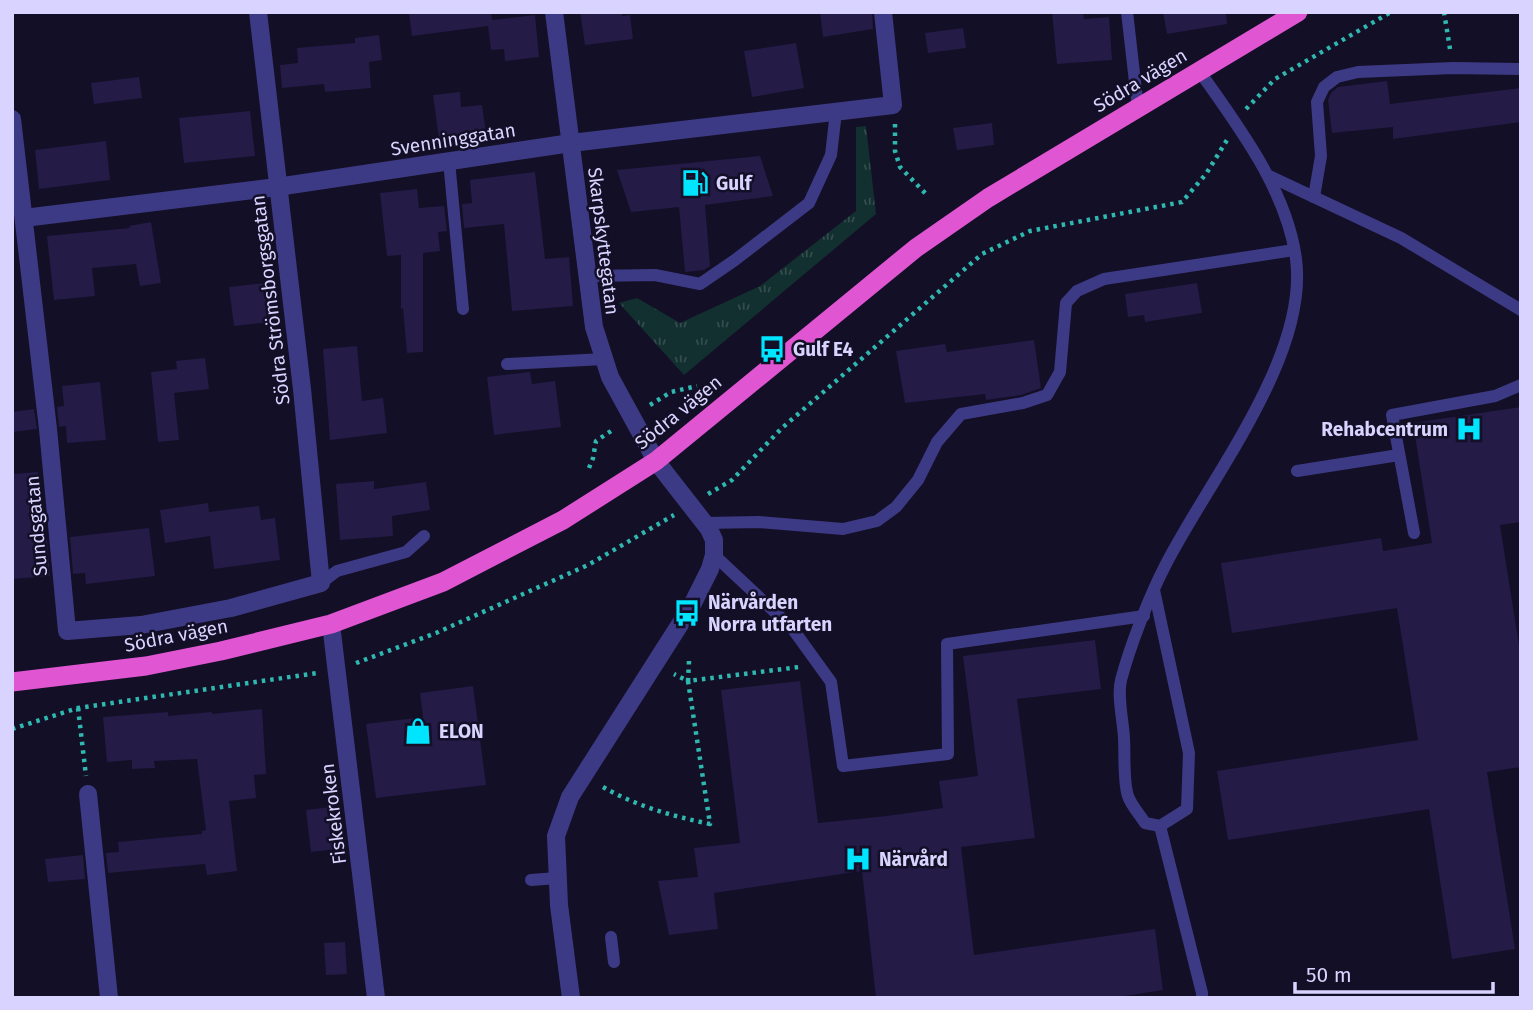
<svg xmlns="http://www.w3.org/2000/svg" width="1533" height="1010" font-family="'Fira Sans',sans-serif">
<defs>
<pattern id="grass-tufts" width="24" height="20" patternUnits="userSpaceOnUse" patternTransform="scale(1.75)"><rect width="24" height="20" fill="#12302f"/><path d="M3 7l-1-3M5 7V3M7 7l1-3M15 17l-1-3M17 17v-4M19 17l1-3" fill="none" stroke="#344d4e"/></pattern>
</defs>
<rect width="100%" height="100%" fill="#130f26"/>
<path fill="url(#grass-tufts)" d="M866,126L876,214L684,375L619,303L637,298L680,323L760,286L856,211V127Z"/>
<g fill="#241b47">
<path d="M424,12H491L492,20L535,15L539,57L505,61L504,49L491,50L488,26L412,36L409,14Z"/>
<path d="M580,12H622V16L630,15L633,39L585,45Z"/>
<path d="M820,12H872L873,29L823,37Z"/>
<path d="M1052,12H1083L1084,19L1109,17L1112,60L1057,64Z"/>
<path d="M1163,12H1226L1227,24L1167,34Z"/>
<path d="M963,28L966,48L928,53L925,33Z"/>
<path d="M379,35L382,60L369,62L371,88L325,92L324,84L282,88L280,65L298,63L297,48L355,43V38Z"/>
<path d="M796,43L804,88L752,97L744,51Z"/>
<path d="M139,77L142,98L94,104L91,83Z"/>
<path d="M1387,81L1390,104L1521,88V122L1393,139V127L1332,133L1328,100L1331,93L1338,87Z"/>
<path d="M460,92L461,107L482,105L486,133L439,139L433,95Z"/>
<path d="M250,111L255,156L184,163L179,118Z"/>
<path d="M992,123L994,145L957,150L953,128Z"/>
<path d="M106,141L110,180L39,189L35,150Z"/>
<path d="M760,156L773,196L705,205L710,266L704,270L685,272L679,207L631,212L617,170Z"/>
<path d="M535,172L545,259L569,257L573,306L512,311L504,224L464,228L462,204L472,203L470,180Z"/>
<path d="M417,189L419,208L444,206L447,231L438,232L440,251L423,253V352L407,353L403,308L401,309V255L387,256L380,193Z"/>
<path d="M151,222L161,283L140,286L136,264L92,268L95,296L54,300L47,236L130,228L129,226Z"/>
<path d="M274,282L279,321L234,326L229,287Z"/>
<path d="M1197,283L1202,313L1145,322L1144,315L1128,317L1125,294Z"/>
<path d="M1034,340L1041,388L1021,395L986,400L985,394L905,403L896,351L945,344L947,352Z"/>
<path d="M357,346L362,401L383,398L387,433L330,440L323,349Z"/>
<path d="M205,358L209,389L174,393L179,440L158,442L151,372L177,369L176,361Z"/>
<path d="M530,372L532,384L555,381L561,427L494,435L487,377Z"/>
<path d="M100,382L106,440L67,443L66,426L59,427L57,407L64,406L62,386Z"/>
<path d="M1521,407V522L1500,525L1521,658V767L1487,772L1515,949L1452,959L1429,809L1228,840L1217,771L1418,740L1397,608L1232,633L1221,563L1381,538L1383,551L1432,543L1413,423Z"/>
<path d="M34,409L37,429L12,432V412Z"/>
<path d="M38,472L44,540L47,539L50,576L12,579V474Z"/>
<path d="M374,481V489L426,482L430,510L392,516L393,536L340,540L336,484Z"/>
<path d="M208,503L209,512L259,506L261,520L275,518L280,560L214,569L210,536L165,543L160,510Z"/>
<path d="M149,528L155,576L86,584L85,573L73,574L70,537Z"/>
<path d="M1095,640L1101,689L1017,699L1035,838L961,847L974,955L1155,929L1163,990L1112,998H876L862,871L714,893L718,929L669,935L658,881L698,877L694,848L740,843L721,690L800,681L818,823L887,816L943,808L939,781L978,776L963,656Z"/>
<path d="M473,686L486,785L376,798L366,724L423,717L420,693Z"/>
<path d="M262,709L266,774L254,775L256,798L229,801L237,871L207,875L205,864L108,873L106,853L119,852L118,842L202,834V831L206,830L197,759L154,761L155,768L132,769V760L107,762L103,717L168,712V716L212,712V714Z"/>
<path d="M339,806L345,848L311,852L306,810Z"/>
<path d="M83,855L85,879L48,882L45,859Z"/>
<path d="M345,942L347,974L326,975L324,943Z"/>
</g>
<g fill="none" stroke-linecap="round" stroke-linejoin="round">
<g stroke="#2fb8b0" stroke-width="4.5" stroke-dasharray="3.5 5" stroke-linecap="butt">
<path d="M1444,12L1450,49"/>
<path d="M1246,109L1275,79L1391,12"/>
<path d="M895,124V151L900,167L927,195"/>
<path d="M650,405L671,392L697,386"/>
<path d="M589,468L593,458L596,441L614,429"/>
<path d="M708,494L732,480L782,428L982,254L1030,231L1182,202L1206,174L1227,140"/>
<path d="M689,661L688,681L799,667"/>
<path d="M356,663L436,633L588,565L674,515"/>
<path d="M78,708L86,776"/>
<path d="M12,729L78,708L317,673"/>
<path d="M603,787C636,806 672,816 710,824L688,681L674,674"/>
</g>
<g stroke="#3d3a85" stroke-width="12">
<path d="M1127,12L1138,108"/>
<path d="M449,161L463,309"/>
<path d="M1269,176L1401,238L1521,310"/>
<path d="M1314,197L1321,156L1317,102L1324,87L1337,77L1358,72L1453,68L1521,69"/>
<path d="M588,276L655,275L700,284L735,260L809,203L831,155L836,112"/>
<path d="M507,364L604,359"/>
<path d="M1297,471L1399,455"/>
<path d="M705,523L759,522L843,529L877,521L896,507L918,480L937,442L961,414L1023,403L1047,395L1060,372L1066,303L1077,291L1104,279L1294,250"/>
<path d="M1414,533L1392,415L1495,396L1521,385"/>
<path d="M714,555L792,628L831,682L843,766L948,754L947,644L1144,616"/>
<path d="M321,583L337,571L406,552L424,536"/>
<path d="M1154,590L1189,753L1187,809L1160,826L1145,823C1140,815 1131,805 1128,796C1123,781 1125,754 1124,738C1123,720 1117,696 1121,680C1130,646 1149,597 1165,566C1208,481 1309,357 1296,259C1287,190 1238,126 1200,72"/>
<path d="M1160,826L1202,993V998"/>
<path d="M531,880L557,878"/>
<path d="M611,937L614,962"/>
</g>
<g stroke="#3d3a85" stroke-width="18">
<path d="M554,12L594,327L610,377L656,461L709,529L714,540V555L710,569L691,607L570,797L556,836L559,905L571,998"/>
<path d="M12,119L48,429L67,631L141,625L231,608L321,583L302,389L258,12"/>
<path d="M24,218L277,187L571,143L893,105L883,12"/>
<path d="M331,624L376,998"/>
<path d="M88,794L109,998"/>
</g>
<path stroke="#e055d1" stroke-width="19" d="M12,682L146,666L221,651L331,624L443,582L563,520L656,461L916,248L988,198L1298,12"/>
</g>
<defs>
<symbol id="fuel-bare" viewBox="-9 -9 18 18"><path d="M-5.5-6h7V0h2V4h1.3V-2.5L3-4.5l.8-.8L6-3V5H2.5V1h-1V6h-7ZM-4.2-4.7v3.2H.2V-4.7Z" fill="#00e5ff" stroke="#130f26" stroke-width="2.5" paint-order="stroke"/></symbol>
<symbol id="bus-bare" viewBox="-9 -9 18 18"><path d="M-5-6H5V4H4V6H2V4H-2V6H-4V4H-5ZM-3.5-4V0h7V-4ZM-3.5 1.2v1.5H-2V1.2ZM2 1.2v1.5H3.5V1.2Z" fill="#00e5ff" stroke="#130f26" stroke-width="2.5" paint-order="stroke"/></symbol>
<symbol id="hospital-bare" viewBox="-9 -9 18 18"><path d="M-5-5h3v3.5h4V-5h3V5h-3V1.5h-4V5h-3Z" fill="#00e5ff" stroke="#130f26" stroke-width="2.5" paint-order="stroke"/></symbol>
<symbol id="shop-bare" viewBox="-9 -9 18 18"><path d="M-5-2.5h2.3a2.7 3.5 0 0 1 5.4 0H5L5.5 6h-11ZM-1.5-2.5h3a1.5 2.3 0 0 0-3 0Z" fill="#00e5ff" stroke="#130f26" stroke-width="2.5" paint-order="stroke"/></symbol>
</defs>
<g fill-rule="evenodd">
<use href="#fuel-bare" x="676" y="164" width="38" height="38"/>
<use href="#bus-bare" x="753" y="330" width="38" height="38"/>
<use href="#hospital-bare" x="1450" y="410" width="38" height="38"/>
<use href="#bus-bare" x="668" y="594" width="38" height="38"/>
<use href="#shop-bare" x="399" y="712" width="38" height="38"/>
<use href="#hospital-bare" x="839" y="840" width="38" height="38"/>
</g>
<g text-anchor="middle" stroke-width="5" stroke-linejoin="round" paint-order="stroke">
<g font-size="19" fill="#d9d4ff" stroke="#130f26">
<text transform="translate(1140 80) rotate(-31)" y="7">Södra vägen</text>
<text transform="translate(453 139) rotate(-9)" y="7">Svenninggatan</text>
<text transform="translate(604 241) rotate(83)" y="7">Skarpskyttegatan</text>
<text transform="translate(270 300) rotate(-97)" y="7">Södra Strömsborgsgatan</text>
<text transform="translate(678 412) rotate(-39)" y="7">Södra vägen</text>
<text transform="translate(36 526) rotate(-95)" y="7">Sundsgatan</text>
<text transform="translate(176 635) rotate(-11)" y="7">Södra vägen</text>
<text transform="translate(333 814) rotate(-97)" y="7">Fiskekroken</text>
</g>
<g font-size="19" font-weight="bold" fill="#d9d4ff" stroke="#130f26" text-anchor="start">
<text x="716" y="190">Gulf</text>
<text x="793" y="356">Gulf E4</text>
<text x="1448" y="436" text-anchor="end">Rehabcentrum</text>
<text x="708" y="609">Närvården<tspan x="708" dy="22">Norra utfarten</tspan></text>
<text x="439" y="738">ELON</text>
<text x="879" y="866">Närvård</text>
</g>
</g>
<rect width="1533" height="1010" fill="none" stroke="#d9d4ff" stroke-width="28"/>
<path d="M1295 982v10h198v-10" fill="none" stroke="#d9d4ff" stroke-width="3.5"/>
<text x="1306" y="982" font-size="21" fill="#d9d4ff" stroke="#130f26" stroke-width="5" paint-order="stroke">50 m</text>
</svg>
